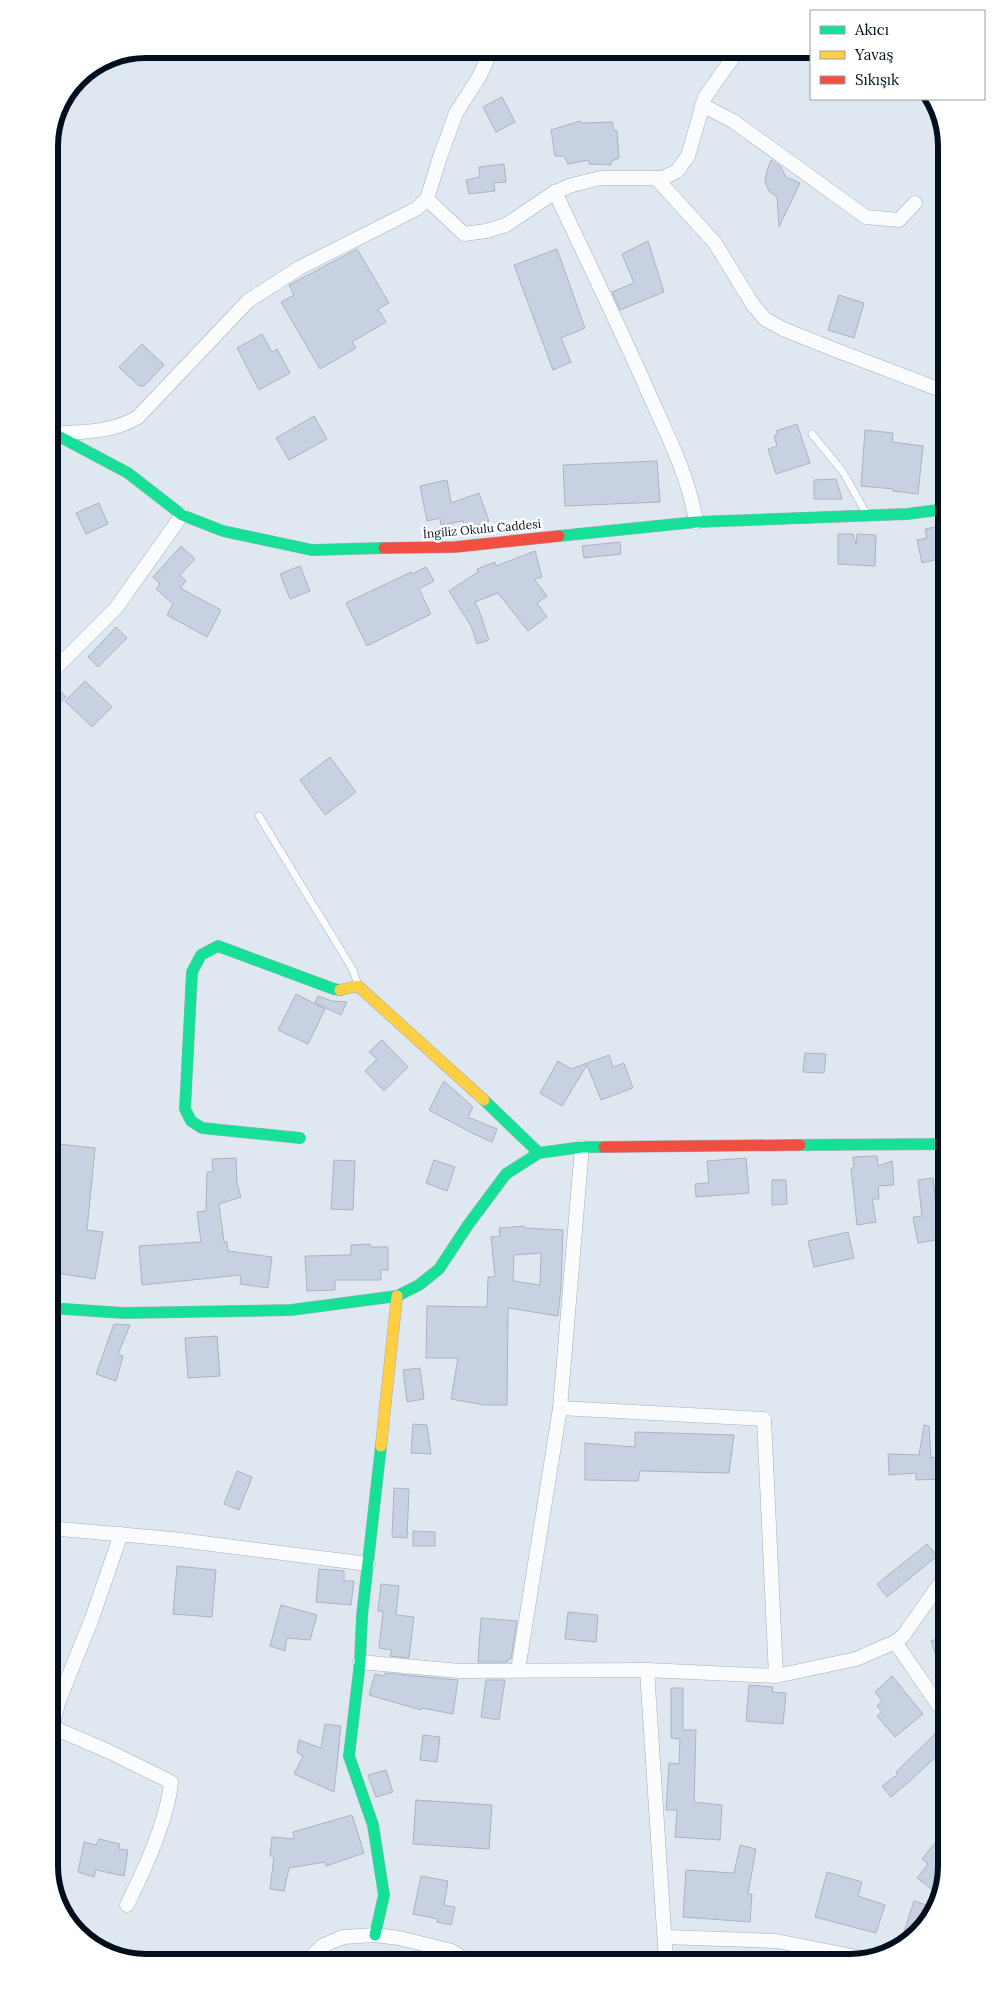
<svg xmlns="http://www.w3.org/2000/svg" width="995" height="2011" font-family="Lora,serif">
<rect width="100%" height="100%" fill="#dfe8f0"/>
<g fill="#c7d1e1" stroke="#abb3bf" fill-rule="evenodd">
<path d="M502,97L515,122L496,132L483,107Z"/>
<path d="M580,121L581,123L612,122L614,130L617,131L619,158L611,161V165L589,164V160L568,164L564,156H555L551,130Z"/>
<path d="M771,160L780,166L786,177L800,183L779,227L777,197L769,191L765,182L767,171Z"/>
<path d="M504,164L506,182L494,183L495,191L469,194L466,180L480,177L479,167Z"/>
<path d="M648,241L664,292L620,310L612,292L634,283L622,254Z"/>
<path d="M357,249L389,303L378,309L386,322L352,342L356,348L320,369L281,302L294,295L289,285Z"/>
<path d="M557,249L585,328L561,338L571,362L553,370L514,265Z"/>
<path d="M839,295L864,303L854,338L828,330Z"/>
<path d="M262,334L272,352L277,349L290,373L259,390L237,348Z"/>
<path d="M142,344L164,365L144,386H139L119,367Z"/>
<path d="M314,416L327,439L289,460L276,438Z"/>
<path d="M797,424L810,463L776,474L768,449L777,446L774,436L778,435L776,431Z"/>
<path d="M865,430L893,433L892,442L923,446L918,494L893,491L894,489L861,486Z"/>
<path d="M657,461L660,502L565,506L563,465Z"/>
<path d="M836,479L842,499H814V480Z"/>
<path d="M447,480L451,503L479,493L489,521L466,529L463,521L441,525L440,518L427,521L420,486Z"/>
<path d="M99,503L108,524L86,534L76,513Z"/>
<path d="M946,525V557L922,563L917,540L927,538L925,529Z"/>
<path d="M838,534H853L856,544L857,534L876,535L875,566L838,564Z"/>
<path d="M620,542L621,554L584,558L582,546Z"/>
<path d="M181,546L195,559L180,575L186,581L180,588L221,610L207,637L167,615L173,604L156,589L160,584L153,577Z"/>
<path d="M535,551L542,577L534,579L547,596L537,603L547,617L528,631L498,593L475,602L479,610L489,640L477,644L471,626L449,591L478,572L477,569L495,562L496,566Z"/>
<path d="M300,566L310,591L290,599L280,574Z"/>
<path d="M426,567L434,581L419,589L431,614L367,646L346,603L411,572L412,574Z"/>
<path d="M116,627L127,638L98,667L88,657Z"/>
<path d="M85,681L112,707L92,727L65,701Z"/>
<path d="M53,683L66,697L49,712V684Z"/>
<path d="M330,757L356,792L325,815L300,780Z"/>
<path d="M296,994L325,1009L308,1044L278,1030Z"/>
<path d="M318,996L332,1001L347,1002L341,1015L315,1003Z"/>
<path d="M382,1040L408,1067L384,1091L365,1071L377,1059L369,1052Z"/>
<path d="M805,1053L826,1054L824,1073L803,1072Z"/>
<path d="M609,1055L613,1067L624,1063L633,1088L601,1100L587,1065L562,1106L540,1093L558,1061L571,1069Z"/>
<path d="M444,1081L473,1107L468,1117L497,1129L492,1142L474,1134L429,1110Z"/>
<path d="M49,1143L95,1148L87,1230L103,1232L95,1279L49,1272Z"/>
<path d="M877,1156L878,1166L892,1161L894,1185L878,1186L879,1199H872L876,1222L857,1225L851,1168H854L853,1157Z"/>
<path d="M236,1158L237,1183L241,1197L219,1204L224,1242H227L228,1251L272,1257L268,1288L240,1284L241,1275L142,1285L139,1246L201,1242L197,1212L206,1211L207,1172H213L212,1159Z"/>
<path d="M746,1158L749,1193L696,1197L695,1184L709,1183L707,1161Z"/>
<path d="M334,1160L355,1161L353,1210L331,1209Z"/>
<path d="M434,1160L455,1167L447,1191L426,1183Z"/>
<path d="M933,1178L937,1213L946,1211V1238L918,1243L913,1217L922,1216L918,1180Z"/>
<path d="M772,1180H786L787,1204L772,1205Z"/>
<path d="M524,1226L525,1228L563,1230L561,1288L558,1316L508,1308L507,1405H484L451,1399L458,1358H426L427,1306L487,1307L488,1277H495L491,1237L500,1236L499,1228ZM541,1253L540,1285L513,1281L514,1255Z"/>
<path d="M848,1232L854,1258L814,1267L808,1241Z"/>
<path d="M370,1244V1247H388V1270H381V1280H335V1290L307,1291L305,1256L351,1255V1245Z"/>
<path d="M114,1324L130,1325L118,1354L123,1356L116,1381L96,1374Z"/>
<path d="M217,1336L220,1376L188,1378L185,1338Z"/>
<path d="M420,1368L424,1399L407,1402L403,1370Z"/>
<path d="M413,1424L427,1425L431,1454L411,1453Z"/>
<path d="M924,1425L929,1426L931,1458L940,1457L942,1479L916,1480V1473L889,1475L888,1454L919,1455Z"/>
<path d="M635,1432L734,1435L729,1473L640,1471L638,1481L585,1480V1443L635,1447Z"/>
<path d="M237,1471L252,1477L239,1510L224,1504Z"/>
<path d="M394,1488L409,1489L407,1538L392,1537Z"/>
<path d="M413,1531L435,1532V1546H413Z"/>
<path d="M927,1544L937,1556L887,1597L877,1584Z"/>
<path d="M177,1566L216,1570L212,1617L173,1614Z"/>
<path d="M319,1569L344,1571V1581H354L351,1605L316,1602Z"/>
<path d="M381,1584L399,1586L396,1615L414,1617L409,1658L390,1656L392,1650L379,1648L383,1612L378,1611Z"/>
<path d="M281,1605L317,1615L310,1640L287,1638L285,1651L270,1646Z"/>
<path d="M568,1612L598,1615L596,1642L565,1639Z"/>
<path d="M481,1618L517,1621L511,1659H508V1662H478Z"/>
<path d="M946,1636V1680H944L931,1641Z"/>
<path d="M385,1673L458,1680L453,1714L422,1708L421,1710L369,1695L375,1674L384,1676Z"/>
<path d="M892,1676L923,1714L895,1737L877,1716L882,1712L877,1706L882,1701L875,1692Z"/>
<path d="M486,1680H505L499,1720L481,1717Z"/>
<path d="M749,1685L773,1687L772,1692L786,1693L783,1724L746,1721Z"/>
<path d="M671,1688H683V1730H696L694,1802L722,1805L720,1840L675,1837L677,1810H666L669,1763L679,1764L680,1739L671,1738Z"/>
<path d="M325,1724L341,1726L334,1792L294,1774L303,1756L297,1752L299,1740L321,1748Z"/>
<path d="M937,1732L946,1741V1747L910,1781L891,1797L882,1786L898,1774L896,1772Z"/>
<path d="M423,1735L440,1737L437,1762L420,1760Z"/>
<path d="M386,1770L393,1792L376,1797L368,1775Z"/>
<path d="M416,1800L492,1805L489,1849L413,1844Z"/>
<path d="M352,1815L364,1853L326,1866L325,1862L289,1868L284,1891L270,1889L274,1856H270L272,1837L294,1839L293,1832Z"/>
<path d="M99,1839L120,1844L119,1849L128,1850L124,1876L96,1870L94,1877L78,1872L84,1842L96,1845Z"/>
<path d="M935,1843L946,1852V1866L938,1894L917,1878L928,1864L922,1859Z"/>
<path d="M740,1845L756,1849L748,1894H752L750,1922L683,1917L686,1870L734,1873Z"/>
<path d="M827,1872L862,1882L858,1896L885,1905L876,1933L815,1917Z"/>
<path d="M421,1876L448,1881L444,1905L455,1907L451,1925L437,1922L438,1919L413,1914Z"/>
<path d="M914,1901L933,1907L930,1919L900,1944Z"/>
</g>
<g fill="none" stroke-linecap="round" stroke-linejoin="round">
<defs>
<g id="lane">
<path d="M812,434L843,472L866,513"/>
<path d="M259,816L353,970L358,985"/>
</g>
<g id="street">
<path d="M702,105L733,121L866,217L899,220L915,203"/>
<path d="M656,178L715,243L753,305L765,319L783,329L833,349L946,392"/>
<path d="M555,192C587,260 620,328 650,396C668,437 689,477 696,522"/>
<path d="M427,199L464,234L486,231L506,225L555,192L572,185L601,178H663L677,171L688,156L705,97L739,49"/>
<path d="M55,434C86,431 111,433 138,417L248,301L299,268L416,209L427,199L440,157L456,113L479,77L492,49"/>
<path d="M49,675L116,608L182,515"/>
<path d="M560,1408L764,1419L776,1676"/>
<path d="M49,1528L172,1539L368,1564"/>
<path d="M121,1534L91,1621L59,1700L52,1727L110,1752L171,1782C168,1820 144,1871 127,1905"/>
<path d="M895,1642L946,1716"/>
<path d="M360,1662L460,1671L647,1670L776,1676L856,1659L895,1642L903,1636L946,1575"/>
<path d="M518,1670L560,1408L582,1147"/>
<path d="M647,1670L666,1962"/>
<path d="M666,1937L776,1941L868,1959"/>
<path d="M306,1962L322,1946L343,1937L375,1935L399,1938L452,1951L468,1962"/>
</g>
<g id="fast">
<path d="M49,431L128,473L182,515L223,531L312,550L384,548"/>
<path d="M559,536L696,522L907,514L946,509"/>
<path d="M484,1100L539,1153"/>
<path d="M300,1138L202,1128L191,1121L185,1109L192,972L201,955L218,946L334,989L340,990"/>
<path d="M800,1145L946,1144"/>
<path d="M49,1308L124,1313L291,1310L397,1296L419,1285L439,1269L468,1225L506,1174L539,1153L582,1147H604"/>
<path d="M375,1935L384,1895L373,1825L349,1756L360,1662L362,1616L381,1446"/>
</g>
<g id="slow">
<path d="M340,990L358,986L484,1100"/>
<path d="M381,1446L397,1296"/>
</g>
<g id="jam">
<path d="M384,548L455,547L559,536"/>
<path d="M604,1147L800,1145"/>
</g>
</defs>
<use href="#lane" stroke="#a4b0ba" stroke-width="8"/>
<use href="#street" stroke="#a4b0ba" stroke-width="15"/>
<use href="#fast" stroke="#a4b0ba" stroke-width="12"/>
<use href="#slow" stroke="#a4b0ba" stroke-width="12"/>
<use href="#jam" stroke="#a4b0ba" stroke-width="12"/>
<use href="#lane" stroke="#fafcfd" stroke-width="7"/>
<use href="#street" stroke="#fafcfd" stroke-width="14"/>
<use href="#fast" stroke="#16e098" stroke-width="11"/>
<use href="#slow" stroke="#ffcf43" stroke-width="11"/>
<use href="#jam" stroke="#f24e42" stroke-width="11"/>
</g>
<g text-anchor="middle" stroke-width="5" stroke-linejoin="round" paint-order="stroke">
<g font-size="12" fill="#02101d" stroke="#fff">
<text transform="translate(482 529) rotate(-5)" y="4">İngiliz Okulu Caddesi</text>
</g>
</g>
<path d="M0 0H995V2011H0ZM146 58H850A88 88 0 0 1 938 146V1866A88 88 0 0 1 850 1954H146A88 88 0 0 1 58 1866V146A88 88 0 0 1 146 58Z" fill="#fff" fill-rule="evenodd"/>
<path fill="none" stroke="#02101d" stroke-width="6" d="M146 58H850A88 88 0 0 1 938 146V1866A88 88 0 0 1 850 1954H146A88 88 0 0 1 58 1866V146A88 88 0 0 1 146 58Z"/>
<rect x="810" y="10" width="175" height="90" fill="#ffffff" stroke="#9a9fa5"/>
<rect x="820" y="26" width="25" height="8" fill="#16e098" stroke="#9a9fa5"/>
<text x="855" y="35" font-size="15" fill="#02101d">Akıcı</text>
<rect x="820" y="51" width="25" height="8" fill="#ffcf43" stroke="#9a9fa5"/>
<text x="855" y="60" font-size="15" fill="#02101d">Yavaş</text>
<rect x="820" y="76" width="25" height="8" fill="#f24e42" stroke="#9a9fa5"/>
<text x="855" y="85" font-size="15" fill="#02101d">Sıkışık</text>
</svg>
